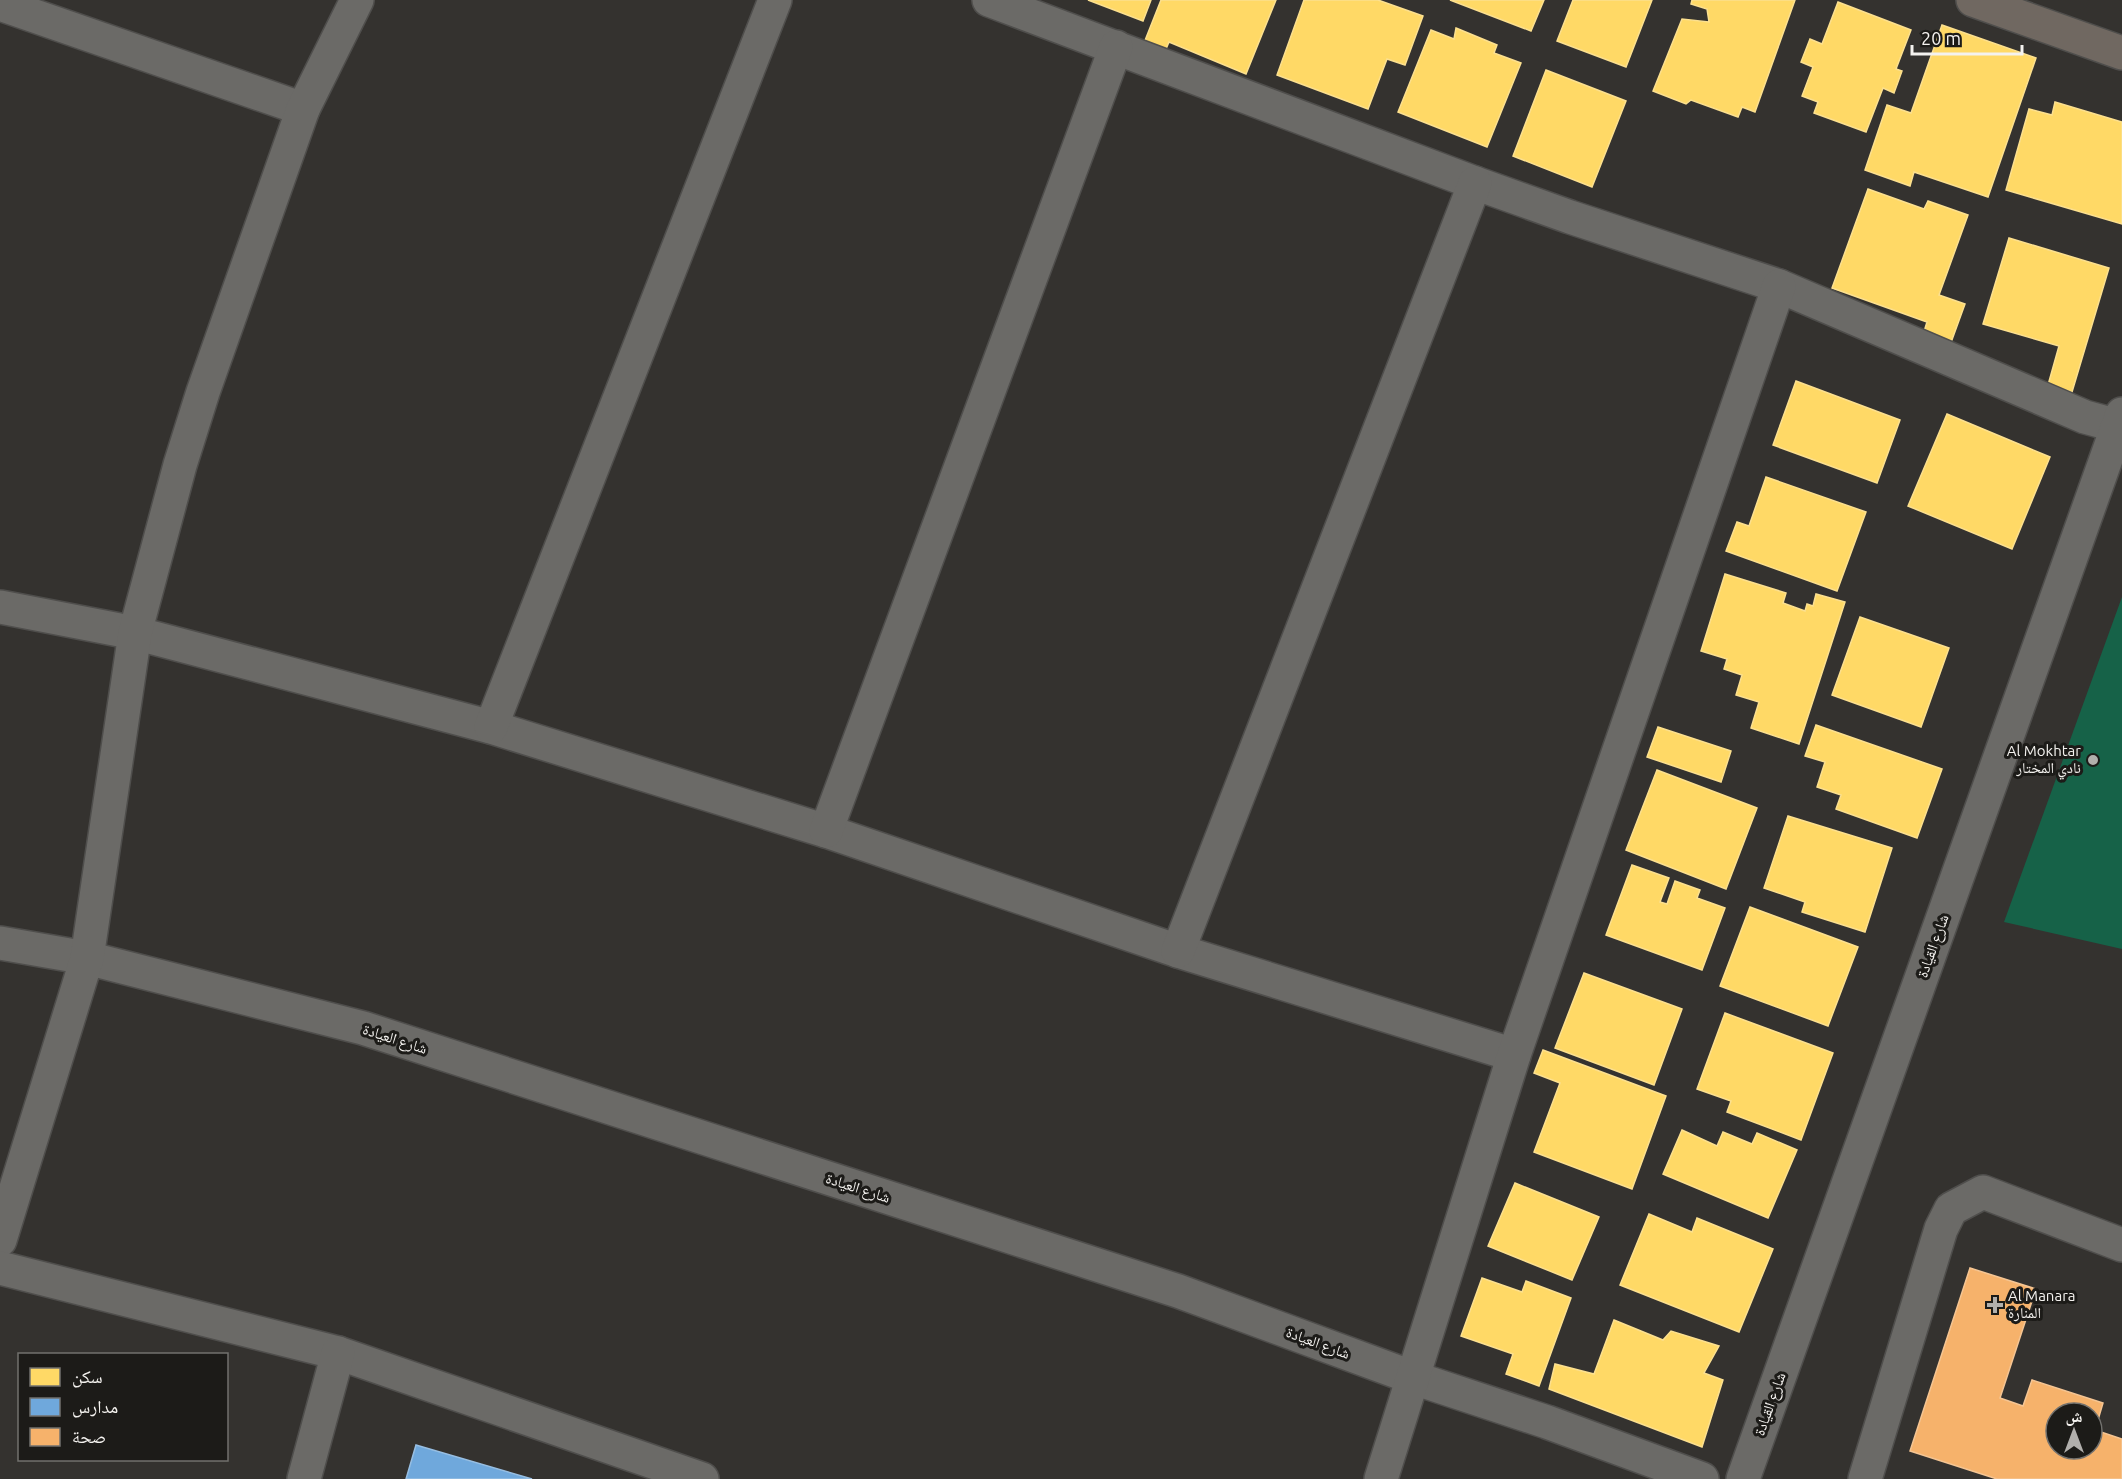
<svg xmlns="http://www.w3.org/2000/svg" width="2122" height="1479" font-family="Ubuntu,'Noto Naskh Arabic',sans-serif">
<rect width="100%" height="100%" fill="#34322f"/>
<path fill="#166248" d="M2122,597V949L2004,922Z"/>
<g fill="#ffd966" stroke="#fce08f" stroke-width="1.5">
<path d="M1088,0H1151L1143,21Z"/>
<path d="M1161,0H1276L1246,74L1169,42L1163,56L1142,48Z"/>
<path d="M1304,0H1378L1423,16L1405,65L1387,59L1368,109L1277,75Z"/>
<path d="M1450,0H1544L1531,31Z"/>
<path d="M1573,0H1652L1626,67L1557,41Z"/>
<path d="M1692,0H1795L1755,112L1742,107L1738,117L1691,100L1686,104L1653,91L1682,19L1709,22L1707,9L1691,4Z"/>
<path d="M1838,2L1911,30L1896,69L1902,71L1894,93L1883,88L1866,132L1814,113L1818,102L1802,96L1813,67L1801,62L1810,39L1822,44Z"/>
<path d="M1942,25L2036,58L1988,197L1914,172L1910,186L1865,170L1887,105L1911,113Z"/>
<path d="M1456,28L1497,45L1494,53L1521,63L1487,147L1398,112L1431,30L1454,39Z"/>
<path d="M1546,70L1626,101L1592,187L1513,156Z"/>
<path d="M2055,102L2122,122V224L2006,190L2029,109L2052,115Z"/>
<path d="M1868,189L1924,209L1928,201L1968,215L1939,295L1965,304L1949,348L1922,338L1927,322L1832,288Z"/>
<path d="M2009,238L2109,268L2072,392L2048,385L2059,346L1983,324Z"/>
<path d="M1796,381L1900,420L1877,483L1773,445Z"/>
<path d="M1947,414L2050,457L2012,549L1908,506Z"/>
<path d="M1766,477L1866,512L1837,591L1726,551L1737,522L1749,526Z"/>
<path d="M1725,574L1786,593L1783,603L1805,611L1807,604L1813,606L1816,594L1845,602L1799,744L1751,728L1759,702L1736,695L1742,675L1724,669L1727,659L1701,651Z"/>
<path d="M1860,617L1949,648L1921,727L1832,695Z"/>
<path d="M1816,725L1942,769L1917,838L1836,809L1841,795L1817,787L1825,762L1805,756Z"/>
<path d="M1658,727L1731,751L1721,782L1647,757Z"/>
<path d="M1657,770L1757,808L1726,889L1626,850Z"/>
<path d="M1788,816L1892,848L1865,932L1802,912L1805,902L1764,888Z"/>
<path d="M1632,865L1669,878L1660,902L1667,904L1675,881L1700,890L1697,898L1725,908L1702,970L1606,935Z"/>
<path d="M1750,907L1858,947L1828,1026L1720,986Z"/>
<path d="M1584,973L1682,1009L1654,1085L1555,1048Z"/>
<path d="M1725,1013L1833,1053L1801,1140L1727,1112L1731,1101L1697,1089Z"/>
<path d="M1543,1050L1666,1096L1632,1189L1534,1152L1560,1083L1534,1073Z"/>
<path d="M1682,1130L1717,1146L1723,1132L1752,1144L1757,1133L1797,1150L1768,1218L1663,1174Z"/>
<path d="M1515,1183L1599,1217L1572,1280L1488,1246Z"/>
<path d="M1649,1214L1692,1232L1697,1218L1773,1249L1739,1332L1620,1285Z"/>
<path d="M1482,1278L1522,1292L1526,1281L1571,1298L1539,1386L1506,1374L1513,1354L1461,1336Z"/>
<path d="M1614,1320L1663,1340L1671,1331L1719,1346L1704,1373L1723,1380L1702,1447L1549,1389L1555,1364L1594,1374Z"/>
</g>
<path fill="#6fa8dc" stroke="#97bee2" stroke-width="1.5" d="M416,1445L532,1479H406Z"/>
<path fill="#f6b26b" stroke="#f5c593" stroke-width="1.5" fill-rule="evenodd" d="M1970,1268L2036,1289L2000,1398L2023,1406L2032,1380L2103,1403L2095,1430L2122,1439V1479H1997L1910,1451ZM2056,1413H2092V1449H2056Z"/>
<g fill="none" stroke-linecap="round" stroke-linejoin="round">
<defs>
<g id="minor">
<path d="M989,0L1475,183L1570,217L1779,286L2085,417L2118,426"/>
<path d="M0,4L303,109"/>
<path d="M0,607L135,633L491,727L826,831L1178,951L1514,1055"/>
<path d="M491,727L775,0"/>
<path d="M826,831L1116,47"/>
<path d="M0,943L87,958L363,1028L1178,1291L1414,1378L1547,1422L1702,1479"/>
<path d="M1178,951L1475,183"/>
<path d="M0,1240L87,958L135,633L180,465L203,392L303,109L357,0"/>
<path d="M0,1268L338,1353L702,1479"/>
<path d="M304,1479L338,1353"/>
<path d="M1381,1479L1514,1055L1779,286"/>
<path d="M1743,1479L2122,414"/>
<path d="M1865,1479L1941,1229L1951,1209L1983,1192L2122,1245"/>
</g>
<path id="major" d="M1973,0L2122,53"/>
</defs>
<use href="#minor" stroke="#4f4e4c" stroke-width="36"/>
<use href="#major" stroke="#4f4e4c" stroke-width="36"/>
<use href="#minor" stroke="#6b6a67" stroke-width="33"/>
<use href="#major" stroke="#706861" stroke-width="33"/>
</g>
<g fill="#b1afac" stroke="#1c1b18" stroke-width="2">
<circle cx="2093" cy="760" r="6"/>
<path d="M1992 1296h6v6h6v6h-6v6h-6v-6h-6v-6h6z"/>
</g>
<g text-anchor="middle" stroke-width="6" stroke-linejoin="round" paint-order="stroke">
<g font-size="15" fill="#f4f2ef" stroke="#1c1b18" text-anchor="end">
<text x="2081" y="756">Al Mokhtar<tspan x="2081" dy="17">نادي المختار</tspan></text>
<text x="2008" y="1301" text-anchor="start">Al Manara<tspan x="2008" dy="17">المنارة</tspan></text>
</g>
<g font-size="15" fill="#f4f2ef" stroke="#1c1b18">
<text transform="translate(1933 946) rotate(-70)" y="5">شارع القيادة</text>
<text transform="translate(395 1039) rotate(18)" y="5">شارع العيادة</text>
<text transform="translate(858 1188) rotate(18)" y="5">شارع العيادة</text>
<text transform="translate(1318 1343) rotate(20)" y="5">شارع العيادة</text>
<text transform="translate(1770 1404) rotate(-70)" y="5">شارع القيادة</text>
</g>
</g>
<rect x="18" y="1353" width="210" height="108" fill="#1c1b18" stroke="#72716e" stroke-width="1.5"/>
<rect x="30" y="1368" width="30" height="18" fill="#ffd966" stroke="#72716e" stroke-width="1.5"/>
<text x="72" y="1383" font-size="18" fill="#f4f2ef">سكن</text>
<rect x="30" y="1398" width="30" height="18" fill="#6fa8dc" stroke="#72716e" stroke-width="1.5"/>
<text x="72" y="1413" font-size="18" fill="#f4f2ef">مدارس</text>
<rect x="30" y="1428" width="30" height="18" fill="#f6b26b" stroke="#72716e" stroke-width="1.5"/>
<text x="72" y="1443" font-size="18" fill="#f4f2ef">صحة</text>
<g transform="translate(2074 1431)"><circle r="28" fill="#1c1b18" stroke="#72716e" stroke-width="1.5"/>
<path d="M0-4.5L10 22L0 15L-10 22Z" fill="#b1afac"/>
<text y="-9" font-size="16" font-weight="bold" text-anchor="middle" fill="#f4f2ef">ش</text>
</g>
<path d="M1912 45v9h110v-9" fill="none" stroke="#f4f2ef" stroke-width="3"/>
<text x="1921" y="45" font-size="18" fill="#f4f2ef" stroke="#1c1b18" stroke-width="4.5" paint-order="stroke">20 m</text>
</svg>
